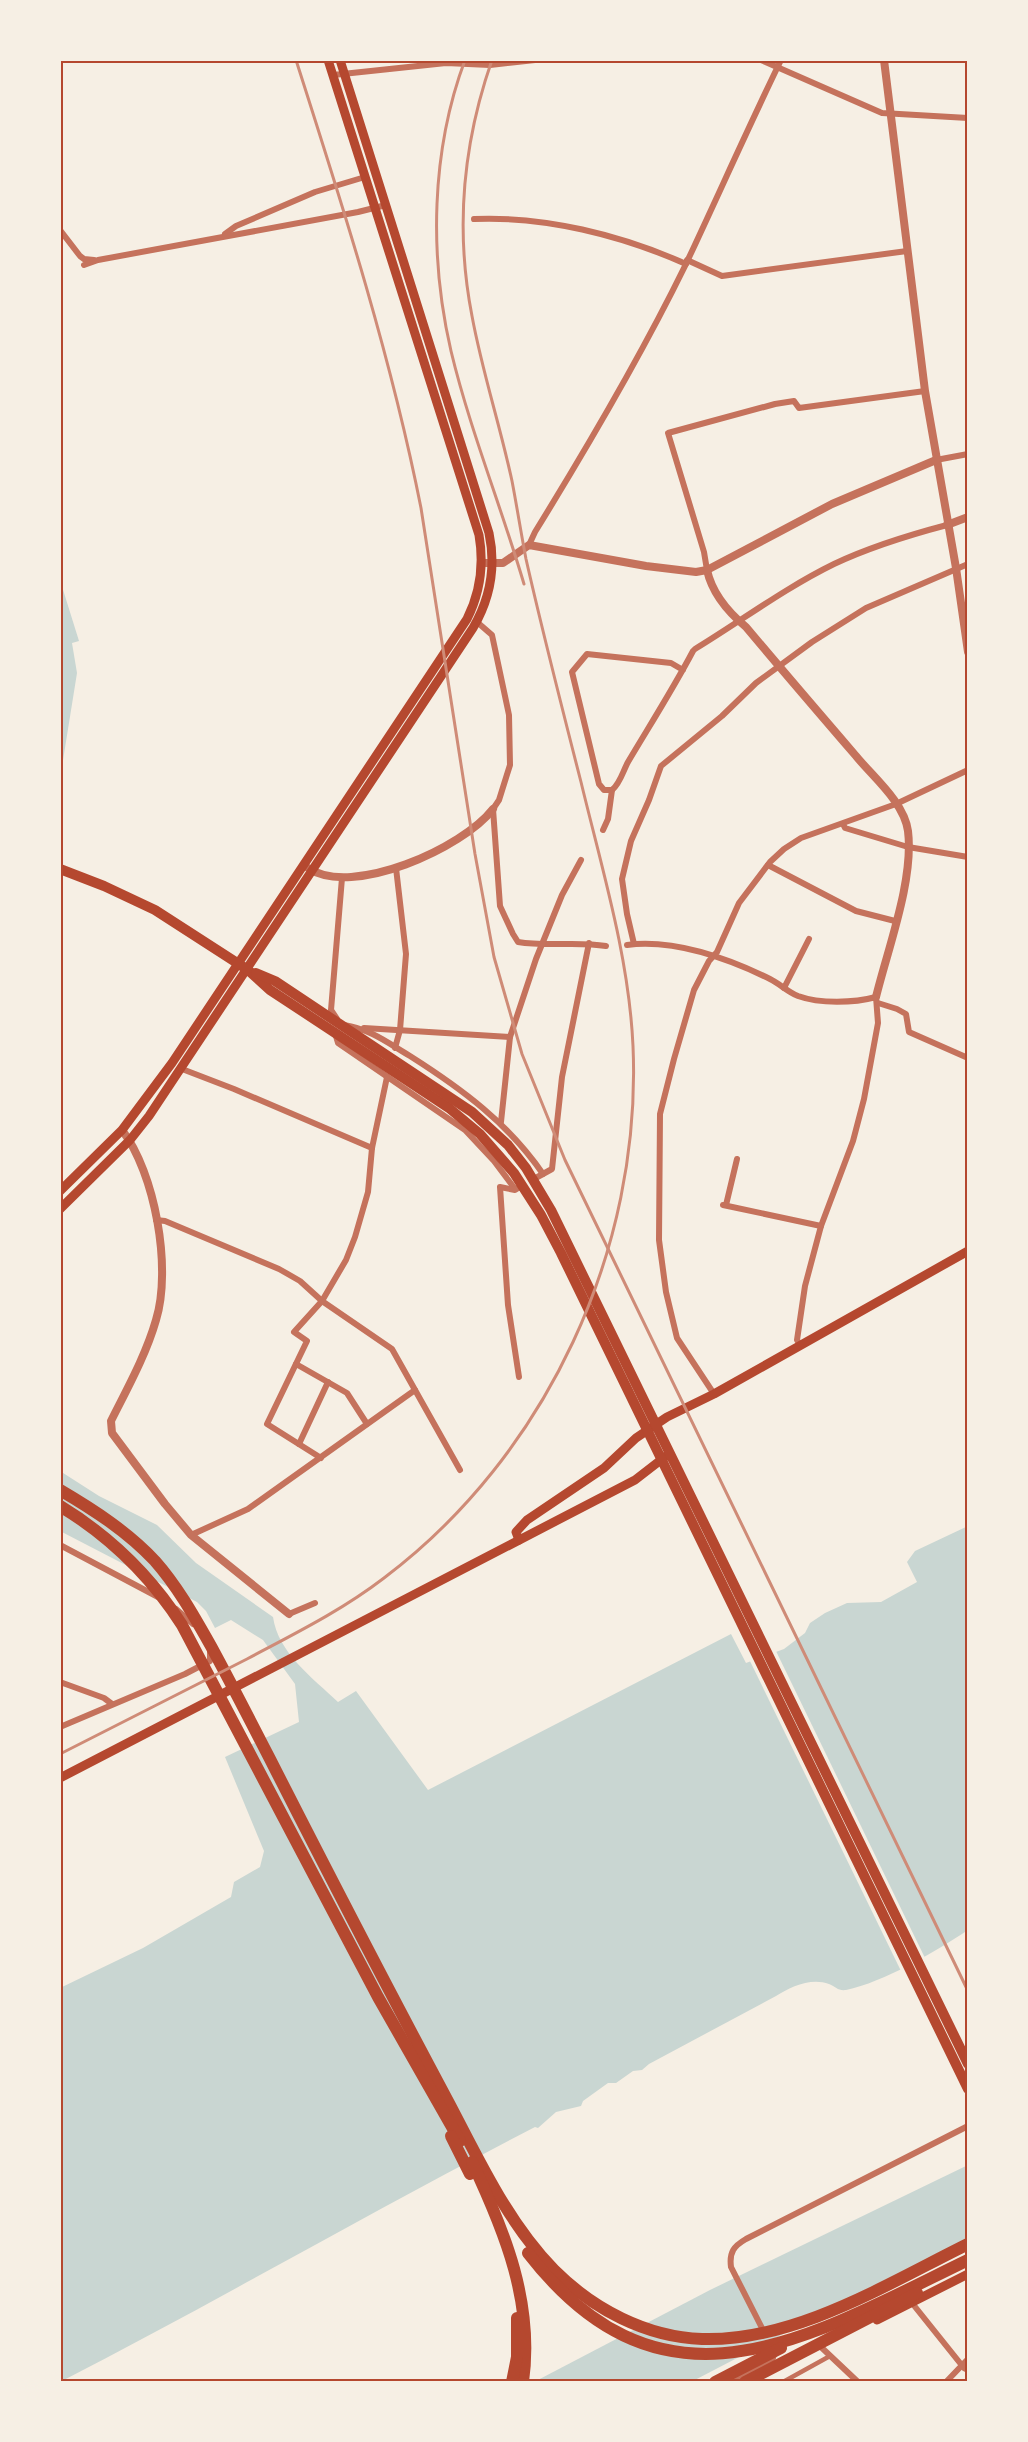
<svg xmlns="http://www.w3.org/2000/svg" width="1028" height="2442" font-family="'DM Sans',sans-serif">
<rect width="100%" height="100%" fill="#f6efe4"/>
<g fill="#c9d6d2">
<path d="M60,580L79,641L72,643L77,673L60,779Z"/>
<path d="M60,1471L99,1496L157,1525L196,1563L273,1617C278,1653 313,1678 338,1702L356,1691L428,1790L731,1634L746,1663L784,1649L805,1633L810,1623L825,1613L847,1603L881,1602L917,1582L907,1562L915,1551L968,1526V1930C935,1952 884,1982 846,1990C838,1991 836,1987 829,1984C811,1977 790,1987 776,1996L649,2064L642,2070L633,2071L616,2083H608L583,2101L581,2106L556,2112L538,2128L535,2127C375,2209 220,2300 60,2382V1988L143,1948L231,1897L234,1882L260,1867L264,1851L225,1757L299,1722L295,1684L263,1640L231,1620L215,1628L206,1611L197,1602L60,1531Z"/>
<path d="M968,2165V2238L691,2382H534L710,2290Z"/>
</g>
<path fill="#f6efe4" d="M775,1649L925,1958L901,1971L749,1659Z"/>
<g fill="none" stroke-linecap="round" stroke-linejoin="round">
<path stroke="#c5725c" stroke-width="4.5" d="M783,2382L830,2356"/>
<g stroke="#c5725c" stroke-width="6">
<path d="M761,60L882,113L968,118"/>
<path d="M333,75L446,63L490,65L535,60"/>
<path d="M474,219C545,216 621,235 686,264"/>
<path d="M60,230L80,256L84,259L94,260"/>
<path d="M225,234L236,226L315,192L365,177"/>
<path d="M687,260L722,276L907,251"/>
<path d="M84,265L98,260L358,212L386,205"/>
<path d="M936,460L968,454"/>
<path d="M529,545L535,532C588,446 640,358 685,266C717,198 748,128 781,60"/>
<path d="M707,570L704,552L668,433L775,404L794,401L799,408L925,391"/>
<path d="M477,622L492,635L509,715L510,765L499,800L493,809L500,906L513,934L518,942C548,947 577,941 606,946"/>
<path d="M683,670L671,663L587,654L572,672L599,784L604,790H612C620,784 623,771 628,762C650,725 673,689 693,651L695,649C741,621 785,588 834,564C870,547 909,535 947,525"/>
<path d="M843,824L845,828L908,847L968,857"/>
<path d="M603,830L608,819L612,790"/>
<path d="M768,865L856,911L895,921"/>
<path d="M634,944L627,914L622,879L631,841L649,800L661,766L722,716L756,683L812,642L866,608L968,564"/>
<path d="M627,945C674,939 729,959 770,979C780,984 788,992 798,996C820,1004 854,1003 876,997L878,1023L864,1099L853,1141L821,1226L805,1286L797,1340L800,1345"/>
<path d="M784,988L809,939"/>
<path d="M878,1003L897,1009L906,1014L909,1032L968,1058"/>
<path d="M337,1019L331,1010L342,878"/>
<path d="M344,1025C370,1029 388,1043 410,1056C462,1089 508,1123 543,1174"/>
<path d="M364,1028L510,1037L536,959L562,895L581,860"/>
<path d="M335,1033L338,1043L465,1130L494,1161L515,1189"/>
<path d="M395,1048L400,1030L406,954L396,868"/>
<path d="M182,1069L234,1089L372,1148"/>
<path d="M501,1122L510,1037"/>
<path d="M532,1180L552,1169L562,1077L589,943"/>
<path d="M723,1205L821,1226"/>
<path d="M726,1205L737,1159"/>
<path d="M156,1220L165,1221L279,1269L300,1281L322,1301L392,1349L460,1470"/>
<path d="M296,1364L347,1393L367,1424"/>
<path d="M519,1377L508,1305L500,1187L515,1190L523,1185"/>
<path d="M714,1394L677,1338L666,1292L659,1240L660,1114L674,1059L694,990L709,961L717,952L739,903L770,862L784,849L801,838L896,804L968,770"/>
<path d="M299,1444L328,1382"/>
<path d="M321,1458L267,1424L307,1341L294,1332L322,1301L346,1260L355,1237L368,1192L372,1148L387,1077"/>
<path d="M191,1535L248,1509L415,1390"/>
<path d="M60,1545L158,1597"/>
<path d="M176,1609L193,1624"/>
<path d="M289,1614L315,1603"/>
<path d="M60,1682L104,1698L112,1704"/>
<path d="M60,1727L185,1674L210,1661V1650"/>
<path d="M912,2303L964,2368L968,2370"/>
<path d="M765,2334L731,2267C729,2252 734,2246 746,2239L968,2126"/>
<path d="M822,2348L858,2382"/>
<path d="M730,2382L768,2363L773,2358L774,2354"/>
<path d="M946,2382L968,2359"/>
</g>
<g stroke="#c5725c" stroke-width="8">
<path d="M884,60L925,391L956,568L968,652"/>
<path d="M947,525L968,517"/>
<path d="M482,563H503L529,545L646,566L696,572L707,570L832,504L936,460"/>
<path d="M707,570C712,593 728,612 746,627C782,670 819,713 856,756C873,777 904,802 908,831C914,880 888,948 876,997"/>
<path d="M308,868C352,898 463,848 493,809"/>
<path d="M122,1130C155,1173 172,1268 156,1320C146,1355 127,1389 111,1421L112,1433L165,1504L191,1535L289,1614"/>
</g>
<g stroke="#b5482f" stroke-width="9">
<path d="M60,1191L122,1130L172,1063L467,619C481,591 484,564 479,535L328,60"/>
<path d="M60,1209L130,1140L149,1116L473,628C490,599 496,566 489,533L340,60"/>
<path d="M519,1540L516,1532L527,1520L604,1468L636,1438L667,1417L714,1394L968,1251"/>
<path d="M60,1778L635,1480L666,1456"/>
<path d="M877,2320L968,2274"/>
</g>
<g stroke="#b5482f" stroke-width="10">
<path d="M60,869L104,886L155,910L248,970L270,990L449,1108L480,1134L514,1173L541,1215L561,1253L968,2089"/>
<path d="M256,973L275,981L472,1112L508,1145L526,1168L551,1210L968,2064"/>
</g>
<g stroke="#b5482f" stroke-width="12">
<path d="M60,1490C94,1510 128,1532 155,1561C178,1587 195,1618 212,1648C232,1685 251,1722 270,1759C329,1875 389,1991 450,2105C480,2162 508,2223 554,2270C593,2309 646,2337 702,2339C794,2342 887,2284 968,2244"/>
<path d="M60,1506C111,1537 150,1575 182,1625L378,1997L460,2141"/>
<path d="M451,2136L470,2174"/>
<path d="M472,2162C505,2232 534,2303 523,2382"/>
<path d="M528,2253C664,2429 809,2337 968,2260"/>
<path d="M512,2382L517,2357V2318"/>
<path d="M715,2382L781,2348"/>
<path d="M745,2382L917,2293"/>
</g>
<g stroke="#cf8b77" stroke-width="3">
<path d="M296,60C343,207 391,356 421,508L475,854L494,957L522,1054L565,1160L968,1991"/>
<path d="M465,60C431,151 429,256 451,351C470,430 501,506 524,584"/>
<path d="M60,1754C122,1722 185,1691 247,1659C294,1634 341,1611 384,1578C547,1455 642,1249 633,1046C629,957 602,869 581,782C562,708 543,634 526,559C521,533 517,507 512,481C500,425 482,371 472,316C455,229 463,143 492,60"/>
</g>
</g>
<rect width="1028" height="2442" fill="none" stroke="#f6efe4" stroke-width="123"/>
<rect x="62" y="62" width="904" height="2318" fill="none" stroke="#b5482f" stroke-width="2"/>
</svg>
